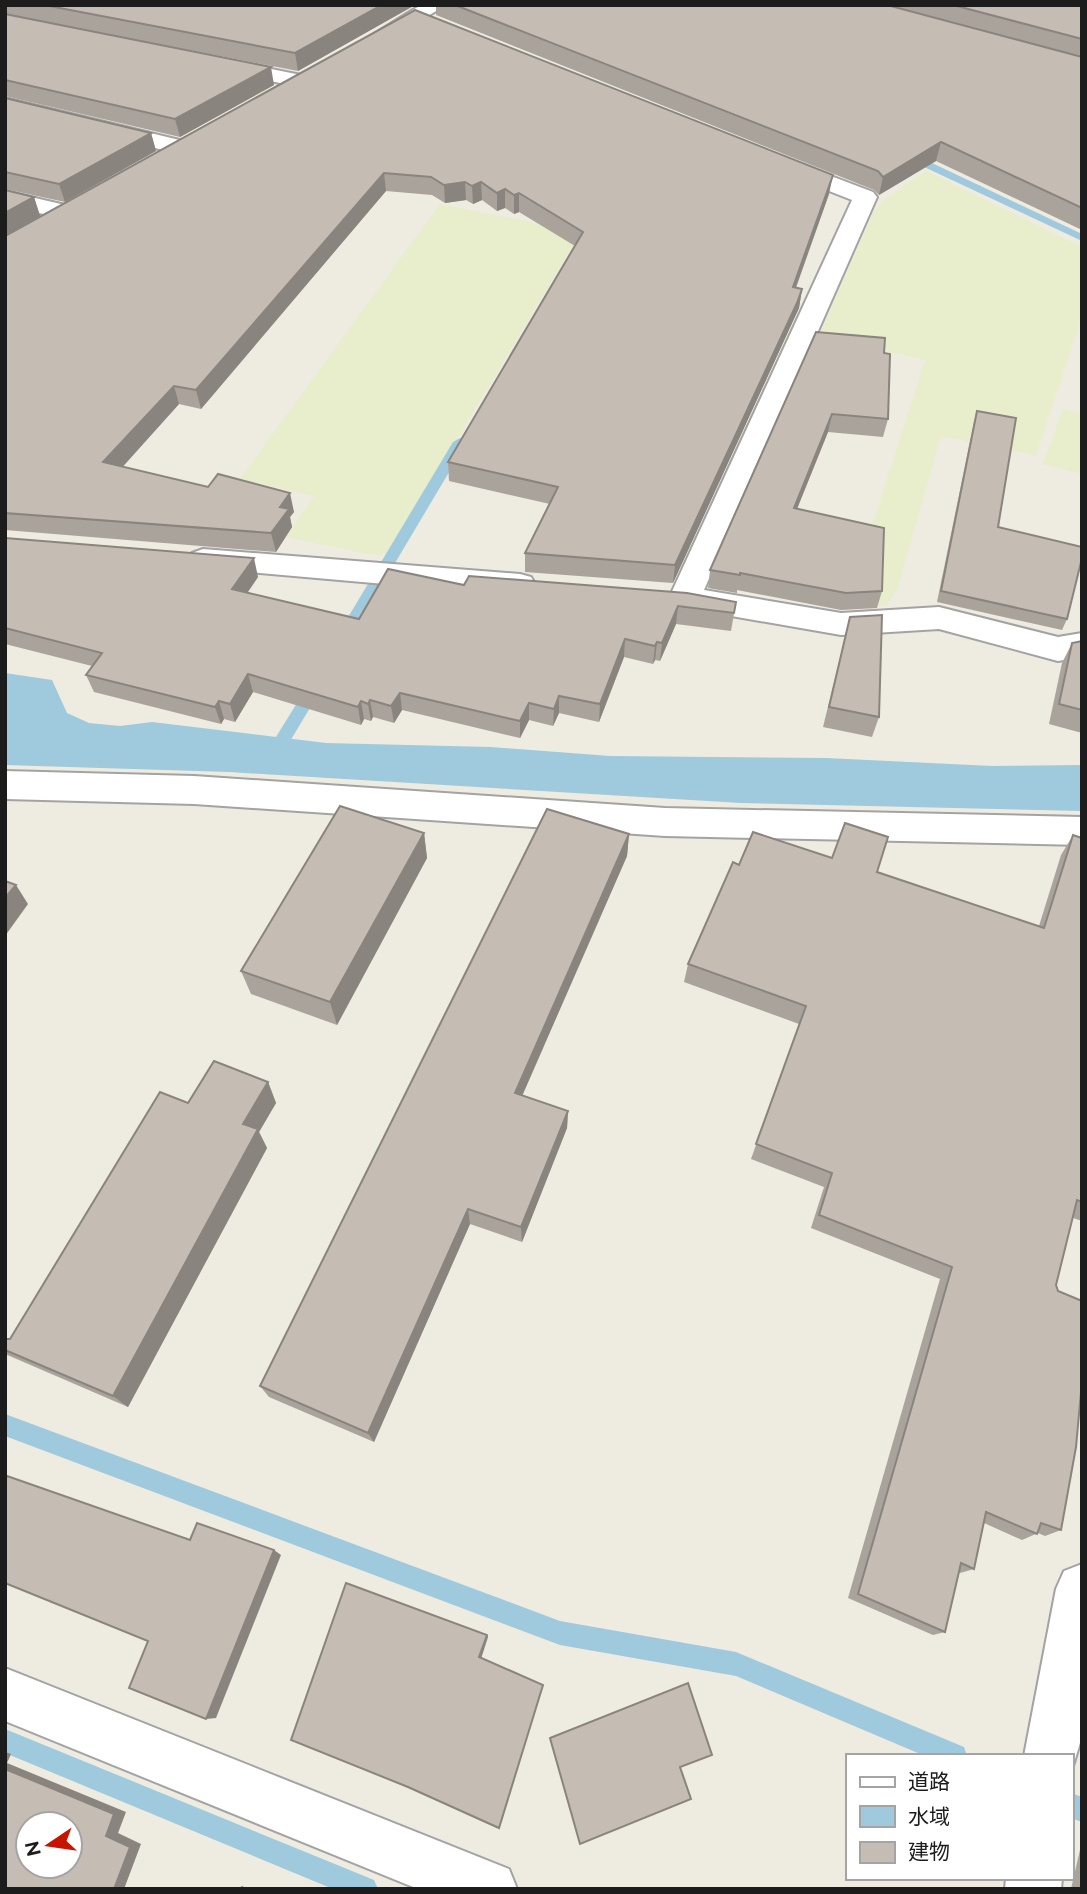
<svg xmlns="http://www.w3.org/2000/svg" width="1087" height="1894" font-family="Raleway,'Noto Sans JP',sans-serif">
<rect width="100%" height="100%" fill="#eeebe1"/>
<g fill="#e8eecb">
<path d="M926,171L1082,247V317L1036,455L941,436L897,590L887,605L845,610L925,360L835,341L836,334L821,331L873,213L883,200Z"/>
<path d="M440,204L581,232L389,553L372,555L286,537L314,496L240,479Z"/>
<path d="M1063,409L1082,414V474L1043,464Z"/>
</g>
<path fill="#9fc9dd" d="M5,673L52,680L67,713L89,723L120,726L152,722L326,743L490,747L610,756L826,758L992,766L1082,765V811L741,803L229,772L5,765Z"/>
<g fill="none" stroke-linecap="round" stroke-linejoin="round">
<g fill="#9fc9dd" fill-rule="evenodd">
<path d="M905,154H913L1082,234V241L905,158Z"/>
<path d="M460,438L467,442L348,642H338V634L453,442Z"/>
<path d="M315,680L323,686L283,753H271L269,749L271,745L310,682Z"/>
<path d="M5,1414L560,1621L736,1652L964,1747L967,1756H925L736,1676L560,1645L5,1436Z"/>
<path d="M5,1729L374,1880L378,1889H333L5,1753Z"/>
<path d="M1071,1793L1082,1797V1822L1071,1818Z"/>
</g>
<defs>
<g id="minor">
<path d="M421,5H446L383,43H369L366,39Z"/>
<path d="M221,59L301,75L312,81L301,87L213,70L210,65L213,60Z"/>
<path d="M5,98L192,143L195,148L184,155L5,112Z"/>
<path d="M781,157L873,192L877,197L704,590L841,613L939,607L1058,637L1082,633V657L1058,661L939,629L841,635L674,606L669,598L852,200L773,169L769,164L773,159Z"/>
<path d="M5,191L78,208L81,213L78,218L69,220L5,205Z"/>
<path d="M203,549L520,574L531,577L536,585L531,593L520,596L192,567L188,560L192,553Z"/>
<path d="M5,771L194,776L665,808L1082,817V845L665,836L194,804L5,799Z"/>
<path d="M1082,1564V1736L1071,1773V1756H1024L1056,1589L1064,1571Z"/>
<path d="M5,1668L509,1869L517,1889H418L5,1721Z"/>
<path d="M1006,1878H1062L1061,1889H1005Z"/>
</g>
</defs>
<use href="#minor" stroke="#a3a3a3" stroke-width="4"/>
<use href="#minor" fill="#fff" fill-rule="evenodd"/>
</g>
<g fill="#a9a39b">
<path d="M5,5H415L298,71L44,22L274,85L180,137L5,96Z"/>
<path d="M436,5H1082V230L936,161L879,195L874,190L436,15Z"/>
<path d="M415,10L829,194L796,288L802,289L799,308L793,321L673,583L525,572V553L550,504L449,481L448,462L575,246L519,212L514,214L505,208L497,211L482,200L473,204L466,200L445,203L432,195L386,191L201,409L179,404L122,467L294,512L290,517L292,527L276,552L5,530V190L34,197L40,216Z"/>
<path d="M5,98L151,133L156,151L65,202L5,189Z"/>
<path d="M816,332L884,353L888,419L883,437L828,432L797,509L882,591L877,608L841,610L737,590V593L708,588L710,570Z"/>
<path d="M977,411L998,527L1067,619L1062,630L937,602L974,422Z"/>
<path d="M5,538L258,577L247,593L359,619L464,585L736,602L731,631L676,624L660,661L655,660L653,664L624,657L599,722L559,713L553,726L529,720L520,738L402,710L394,723L373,717L371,721L364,719L361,725L253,692L235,722L224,719L221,724L94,692L86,675L92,666L5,644Z"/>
<path d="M850,617L879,717L872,737L823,727Z"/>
<path d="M1082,641V733L1049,724L1062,663L1072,643Z"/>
<path d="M424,833L427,858L337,1025L251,994L241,971Z"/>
<path d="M629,834L627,856L522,1095L568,1111L567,1128L522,1242L470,1224L374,1442L269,1397L260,1386Z"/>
<path d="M1073,835L1082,838V1221L1073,1218L1056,1285L1061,1530L1045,1536L1038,1533L1022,1540L984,1523L974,1569L960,1573H959L945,1632L933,1635L848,1598L940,1279L811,1228L824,1187L751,1159L799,1024L684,982L688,964L739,865L877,872L1039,926L1061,855Z"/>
<path d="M268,1082L276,1103L259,1132L267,1148L128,1407L5,1354V1339H10L188,1103Z"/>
<path d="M688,1683L680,1767L580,1844L550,1737Z"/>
<path d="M1082,1841V1889H1071Z"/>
</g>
<g fill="#8a847e">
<path d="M382,5H415L298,71L295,53Z"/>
<path d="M271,67L274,85L180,137L175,119Z"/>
<path d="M151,133L156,151L65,202L59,184Z"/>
<path d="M941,142L936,161L879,195L883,177Z"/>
<path d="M384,173L386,191L201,409L196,390Z"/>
<path d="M833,175L829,194L789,306L793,287Z"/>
<path d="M465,182L466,200L445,203L444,185Z"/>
<path d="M481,182L482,200L473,204L472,186Z"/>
<path d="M505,189V208L497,211V193Z"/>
<path d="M519,193V212L514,214V195Z"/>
<path d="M34,197L40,216L5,236V213Z"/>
<path d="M802,289L799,308L793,321L673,583L675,565Z"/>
<path d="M174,386L179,404L110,481L103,462Z"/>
<path d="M832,414L828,432L790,526L794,508Z"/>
<path d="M290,493L294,512L290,517L292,527L276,552L271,533L280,507Z"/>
<path d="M254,558L258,577L237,608L232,589Z"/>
<path d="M678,606L676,624L660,661L662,643Z"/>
<path d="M625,639L624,657L599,722L600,704Z"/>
<path d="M657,642L655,660L653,664L655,646Z"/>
<path d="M248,674L253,692L235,722L230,704Z"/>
<path d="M400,693L402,710L394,723L391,706Z"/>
<path d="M559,696V713L553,726L554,709Z"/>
<path d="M370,700L373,717L371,721L368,704Z"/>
<path d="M219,701L224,719L221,724L215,707Z"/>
<path d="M361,701L364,719L361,725L358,707Z"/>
<path d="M529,703V720L520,738V721Z"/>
<path d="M424,833L427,858L337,1025L330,1002Z"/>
<path d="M629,834L627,856L516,1110L515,1093Z"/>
<path d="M16,885L28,904L5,936V898Z"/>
<path d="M268,1082L276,1103L259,1132L267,1148L128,1407L113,1396L243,1124Z"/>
<path d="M568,1111L567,1128L522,1242L521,1227Z"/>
<path d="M468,1209L470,1224L374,1442L368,1433Z"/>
<path d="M274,1550L281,1555L216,1718L206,1719Z"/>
<path d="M487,1635L488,1637L481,1659L479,1657Z"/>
<path d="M5,1752L11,1754L7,1763L126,1812L118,1833L141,1844L124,1889H114L106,1836L5,1769Z"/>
<path d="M242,1886L249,1889H237Z"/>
</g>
<g fill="#c5bdb4" stroke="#8a847e" stroke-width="2" fill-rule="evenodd">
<path d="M44,5H382L295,53Z"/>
<path d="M455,5H887L1082,57V208L941,142L883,177L878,171Z"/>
<path d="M953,5H1082V39Z"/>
<path d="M415,10L833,175L793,287L802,289L797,303L675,565L525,553L558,487L448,462L583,232L519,193L514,195L505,189L497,193L481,182L472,186L465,182L444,185L431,177L384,173L196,390L174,386L103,462L208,487L218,474L290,493L280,507L289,509L271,533L5,513V236Z"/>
<path d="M5,14L271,67L175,119L5,80Z"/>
<path d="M5,98L151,133L59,184L5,172Z"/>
<path d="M5,190L34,197L5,213Z"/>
<path d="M816,332L885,338L884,353L890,354L888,419L832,414L794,508L884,528L882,591L846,593L740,573V575L710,570Z"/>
<path d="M977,411L1016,418L998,527L1082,547V558L1067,619L941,591Z"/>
<path d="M5,538L254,558L232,589L359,619L388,569L464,585L469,576L687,593L736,602L734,613L678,606L662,643L657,642L655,646L625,639L600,704L559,696L554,709L529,703L520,721L400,693L391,706L370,700L368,704L361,701L358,707L248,674L230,704L219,701L215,707L86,675L102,653L5,628Z"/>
<path d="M882,615L879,717L829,707L850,617Z"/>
<path d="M1082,641V710L1059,704L1072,643Z"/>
<path d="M340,806L424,833L330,1002L241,971Z"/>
<path d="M547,809L629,834L515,1093L568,1111L521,1227L468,1209L368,1433L260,1386Z"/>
<path d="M845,823L888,837L877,872L1044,928L1073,835L1082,838V1202L1077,1200L1056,1285L1058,1291L1082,1301V1381L1076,1447L1061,1530L1041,1523L1037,1534L986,1512L974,1569L961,1563L945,1632L858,1594L952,1267L819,1215L832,1173L756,1144L806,1006L688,964L733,862L739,865L753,832L832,858Z"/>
<path d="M5,881L16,885L5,898Z"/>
<path d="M214,1061L268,1082L243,1124L258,1129L113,1396L5,1350V1339H10L160,1092L188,1103Z"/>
<path d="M7,1476L190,1540L197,1523L274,1550L206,1719L129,1688L148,1641L5,1583V1480Z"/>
<path d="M346,1583L487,1635L479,1657L543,1685L499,1828L408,1787L291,1740Z"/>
<path d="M688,1683L712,1755L680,1767L691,1799L580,1844L550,1738Z"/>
<path d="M5,1769L114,1814L106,1836L130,1847L114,1889H5ZM28,1824H70V1866H28Z"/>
</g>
<rect width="1087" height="1894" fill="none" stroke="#1c1c1c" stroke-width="14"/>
<rect x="846" y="1754" width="228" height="126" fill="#ffffff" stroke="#a4a4a4" stroke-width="2"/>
<rect x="860" y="1777" width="35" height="10" fill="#ffffff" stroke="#a4a4a4" stroke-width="2"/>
<text x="908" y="1789" font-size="21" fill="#1c1c1c">道路</text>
<rect x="860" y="1806" width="35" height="21" fill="#9fc9dd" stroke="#a4a4a4" stroke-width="2"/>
<text x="908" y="1824" font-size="21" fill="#1c1c1c">水域</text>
<rect x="860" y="1842" width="35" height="21" fill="#c5bdb4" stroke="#a4a4a4" stroke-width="2"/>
<text x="908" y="1859" font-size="21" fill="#1c1c1c">建物</text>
<g transform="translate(49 1845) rotate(257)"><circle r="33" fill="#ffffff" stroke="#a4a4a4" stroke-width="2"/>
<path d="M0-5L12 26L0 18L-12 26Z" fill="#c71400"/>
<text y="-10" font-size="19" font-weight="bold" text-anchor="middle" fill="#1c1c1c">N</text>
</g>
</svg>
